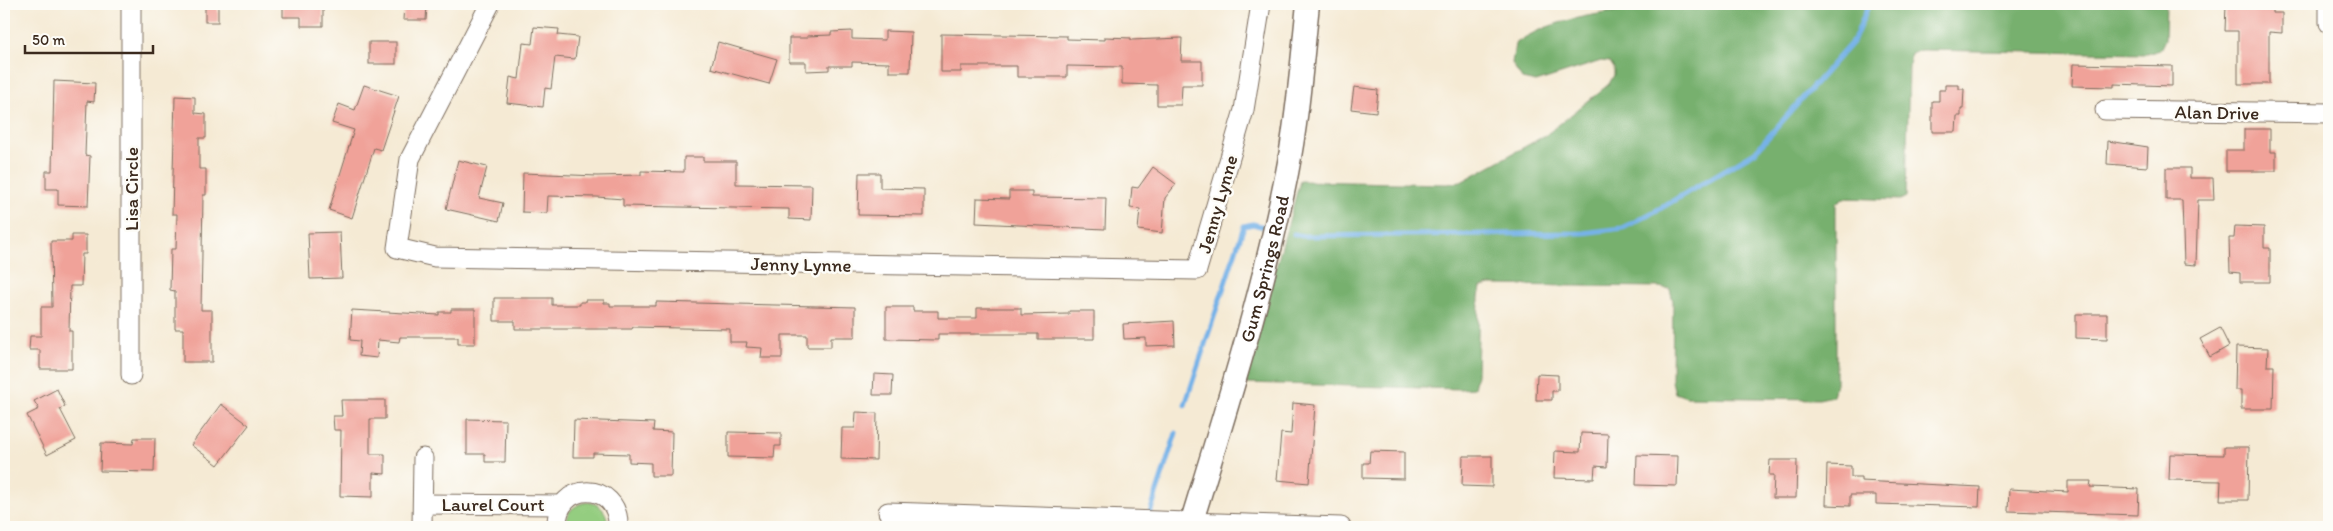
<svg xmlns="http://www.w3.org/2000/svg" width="2333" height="531" font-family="Itim,sans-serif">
<rect width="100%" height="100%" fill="#fdfcf7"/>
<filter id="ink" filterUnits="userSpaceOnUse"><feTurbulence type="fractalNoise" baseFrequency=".02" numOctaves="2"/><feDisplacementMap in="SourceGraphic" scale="10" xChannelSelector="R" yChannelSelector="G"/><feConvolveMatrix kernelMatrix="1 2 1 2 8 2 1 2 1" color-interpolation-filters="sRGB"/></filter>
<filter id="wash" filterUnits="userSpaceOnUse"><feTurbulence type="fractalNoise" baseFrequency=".0096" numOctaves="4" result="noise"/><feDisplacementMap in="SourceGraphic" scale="20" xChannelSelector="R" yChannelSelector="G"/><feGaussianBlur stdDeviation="1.12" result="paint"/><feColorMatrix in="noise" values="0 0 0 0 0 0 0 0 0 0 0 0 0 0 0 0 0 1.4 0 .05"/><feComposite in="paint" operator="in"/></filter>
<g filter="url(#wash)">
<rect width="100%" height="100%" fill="#f5ead4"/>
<path fill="#94cd80" stroke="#687c4f" d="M588,502C601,504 609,513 607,527H567C564,513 574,504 588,502Z"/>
<path fill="#77b06e" stroke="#596d46" d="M1718,4H2166L2165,39L2160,50L2146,54L1921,50L1911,53L1909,66L1906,197L1900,200L1843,198L1836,203V383L1833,396L1819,399L1686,397L1675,393L1672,381L1673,301L1670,289L1659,287L1491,285L1481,287L1479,297L1477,375L1474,388L1460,389L1244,383L1300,181L1447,184L1461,182L1546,135L1609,84L1614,75V68L1610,62L1601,61L1536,82L1522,79L1512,63L1515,44C1565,7 1657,9 1718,4Z"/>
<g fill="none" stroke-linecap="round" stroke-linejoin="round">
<g stroke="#76b2e8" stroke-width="5">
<path d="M1294,234L1303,236L1583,233L1623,228L1661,208L1755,152L1854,40L1869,4"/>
<path d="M1185,405L1244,226L1253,224L1264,227"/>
<path d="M1149,516L1176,433"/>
</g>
</g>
<g id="blocks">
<g fill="#f0a299">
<rect x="205" y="4" width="13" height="18"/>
<path d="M283,4H323V26H301V17H283Z"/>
<path d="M404,4H427L426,20H403Z"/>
<path d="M2226,4H2272V13H2282V33L2269,32V84H2238V31H2225Z"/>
<path d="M534,27L559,29L558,35L578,37L575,59L555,57L551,89L545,88L543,107L507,103L510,77L519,79L523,43L532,44Z"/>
<path d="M852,31V39L885,40V31L911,32L910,72H889V63L852,62V66H829V70L806,71V62H789V38H807V36L831,35V32Z"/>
<path d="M941,34L1067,36V39L1105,40V37L1131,38V40L1182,38L1181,61H1202V85H1182L1181,105H1157V85L1122,84V67L1067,66V77H1017V66H961V72H941Z"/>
<rect x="369" y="42" width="27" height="22"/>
<path d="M718,42L777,59L769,84L711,68Z"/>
<path d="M2073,64L2172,66V86L2114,84V87L2072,86Z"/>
<path d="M54,81L95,83L94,102L87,101L85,155L90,156L88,206L58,205V189H46V171H52Z"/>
<path d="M364,85L399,96L381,150L374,148L352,218L329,210L354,130L332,123L339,104L355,110Z"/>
<path d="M1945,85H1959V89H1964L1963,109H1961V116H1957L1956,132H1932V101H1939V90H1945Z"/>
<path d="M1354,87L1378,90L1376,112L1351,109Z"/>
<path d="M175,96L195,97V113L206,114V138H199V169H206V195H203L201,310H212V362H183V329H175V291L170,290L171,249H176L177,214H172Z"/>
<path d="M2244,129H2270V152H2276V171H2226V150H2244Z"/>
<path d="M2108,141L2148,147L2147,167L2107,164Z"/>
<path d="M684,157H703V161H736V184L812,185L811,220L789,219V209L623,206V199L597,197L548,196L547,213L522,212L523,173L597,176L641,175V171L684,172Z"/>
<path d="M458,160L487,167L479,198L503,203L499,221L446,209Z"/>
<path d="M1153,167L1176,184L1165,198L1162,233L1138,230L1140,209L1130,208L1132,187L1138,188Z"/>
<path d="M2166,168H2190V178H2213L2214,200H2198L2196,265L2184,264L2182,200H2166Z"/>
<path d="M859,173H880V188L924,189V216L858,215Z"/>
<path d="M1009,191H1032V197L1106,198L1105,229L976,223L977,198L1009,199Z"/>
<path d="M2235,226L2264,227V248H2270V282H2240V273L2230,272L2229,238H2234Z"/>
<path d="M340,232L342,278L310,279L308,233Z"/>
<path d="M72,235H86V254H82L81,286H70L69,331H72V369H40V350H29L30,336H41V307H52L51,241H72Z"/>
<path d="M494,298H552V305H580V302H585V300H604V303H610V306H656V302L855,307V337H831V347H807V335H782V358H761L762,348L746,347L747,342H730V329L633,327L632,329H515V321H494Z"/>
<path d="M886,307H913V311H938V318H977V308H1021V315L1069,314V311H1094V339H1038V334H938V340L886,339Z"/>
<path d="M451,309H475V344H458V337H400L399,342L378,340L377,358L359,356L360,341L350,340L352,310L439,315V312H451Z"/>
<path d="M2076,314H2107V339L2076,338Z"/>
<path d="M1174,321L1175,345L1146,346V338L1124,339L1123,324Z"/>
<path d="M2220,328L2229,346L2210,357L2200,339Z"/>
<path d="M2236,347L2268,348L2267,366H2274L2273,409H2241V390H2235Z"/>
<path d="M874,374L893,375L892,395H873Z"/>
<path d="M1537,374L1558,375V391H1552V400H1536Z"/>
<path d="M57,389L65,406L60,409L76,440L47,455L27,415L39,409L34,401Z"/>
<path d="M341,400H385V419H370V454H385V474L373,473V497L340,496L341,430H334L333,416H342Z"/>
<path d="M1293,403L1315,405L1309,483L1277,480L1281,433L1291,434Z"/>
<path d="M221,404L249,425L218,465L191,445Z"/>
<path d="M856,412L877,413L876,460L841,459L842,428H855Z"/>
<path d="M467,419L506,420L505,462H485V454H467Z"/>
<path d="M574,420L654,423L653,431L672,432L671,476H651V463L629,462V454L593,453V457H573Z"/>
<path d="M728,432L781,433V446H775L774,458L728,457Z"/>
<path d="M1581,433L1608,434L1607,467L1595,466L1594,479L1554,478L1555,451L1580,452Z"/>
<path d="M134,438H155L154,472L100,471L101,443L133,444Z"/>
<path d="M2224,447H2249L2248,500H2220L2221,481L2169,480L2170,454L2224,455Z"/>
<path d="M1370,451L1404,452V479L1363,478V463H1369Z"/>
<path d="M1637,455L1678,456L1677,486L1636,485Z"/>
<path d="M1463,456H1492V487L1462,486Z"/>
<path d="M1770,460H1797L1796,498H1773L1774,475H1769Z"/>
<path d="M1827,465L1851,466V477H1861V481L1980,487L1979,507L1876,504V495H1850V506L1826,505Z"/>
<path d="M2068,481H2091L2090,487L2139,489L2138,515L2008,511L2009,489L2068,492Z"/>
</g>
</g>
</g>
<g filter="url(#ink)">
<use href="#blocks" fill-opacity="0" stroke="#7c6d5e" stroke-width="1"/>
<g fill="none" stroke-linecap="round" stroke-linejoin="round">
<defs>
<g id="minor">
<path d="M490,4L410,159L397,248L435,257L1197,270L1244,110L1261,4"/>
<path d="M2329,4V23"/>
<path d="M2105,110L2329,113"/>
<path d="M131,375V4"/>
<path d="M423,504L562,505"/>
<path d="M888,512L1341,527"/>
<path d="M422,527L423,458"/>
<path d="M557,527C555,480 620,480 618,527"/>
</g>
<g id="major">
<path id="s1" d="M1190,527C1226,410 1263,293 1287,173C1298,117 1302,60 1308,4"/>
</g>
</defs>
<use href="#minor" stroke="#7c6d5e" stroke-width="21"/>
<use href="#major" stroke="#7c6d5e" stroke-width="25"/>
<use href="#minor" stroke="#fff" stroke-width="19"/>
<use href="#major" stroke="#fff" stroke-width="22"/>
</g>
</g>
<g text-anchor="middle" stroke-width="5" stroke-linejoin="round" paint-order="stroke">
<g font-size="19" fill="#3b2a1e" stroke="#fdfcf7">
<text transform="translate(2217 112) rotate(1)" y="7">Alan Drive</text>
<text transform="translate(131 189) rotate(-90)" y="7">Lisa Circle</text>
<text transform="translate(1217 204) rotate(-74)" y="7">Jenny Lynne</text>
<text transform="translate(801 264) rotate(1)" y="7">Jenny Lynne</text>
<text dy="7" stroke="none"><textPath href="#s1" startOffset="269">Gum Springs Road</textPath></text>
<text x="493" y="511">Laurel Court</text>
</g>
</g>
<rect width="2333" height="531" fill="none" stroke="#fdfcf7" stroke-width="20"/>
<path d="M25 45v8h128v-8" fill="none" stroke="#3b2a1e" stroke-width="2.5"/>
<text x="32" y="45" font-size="15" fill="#3b2a1e" stroke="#fdfcf7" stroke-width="4" paint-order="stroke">50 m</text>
</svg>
